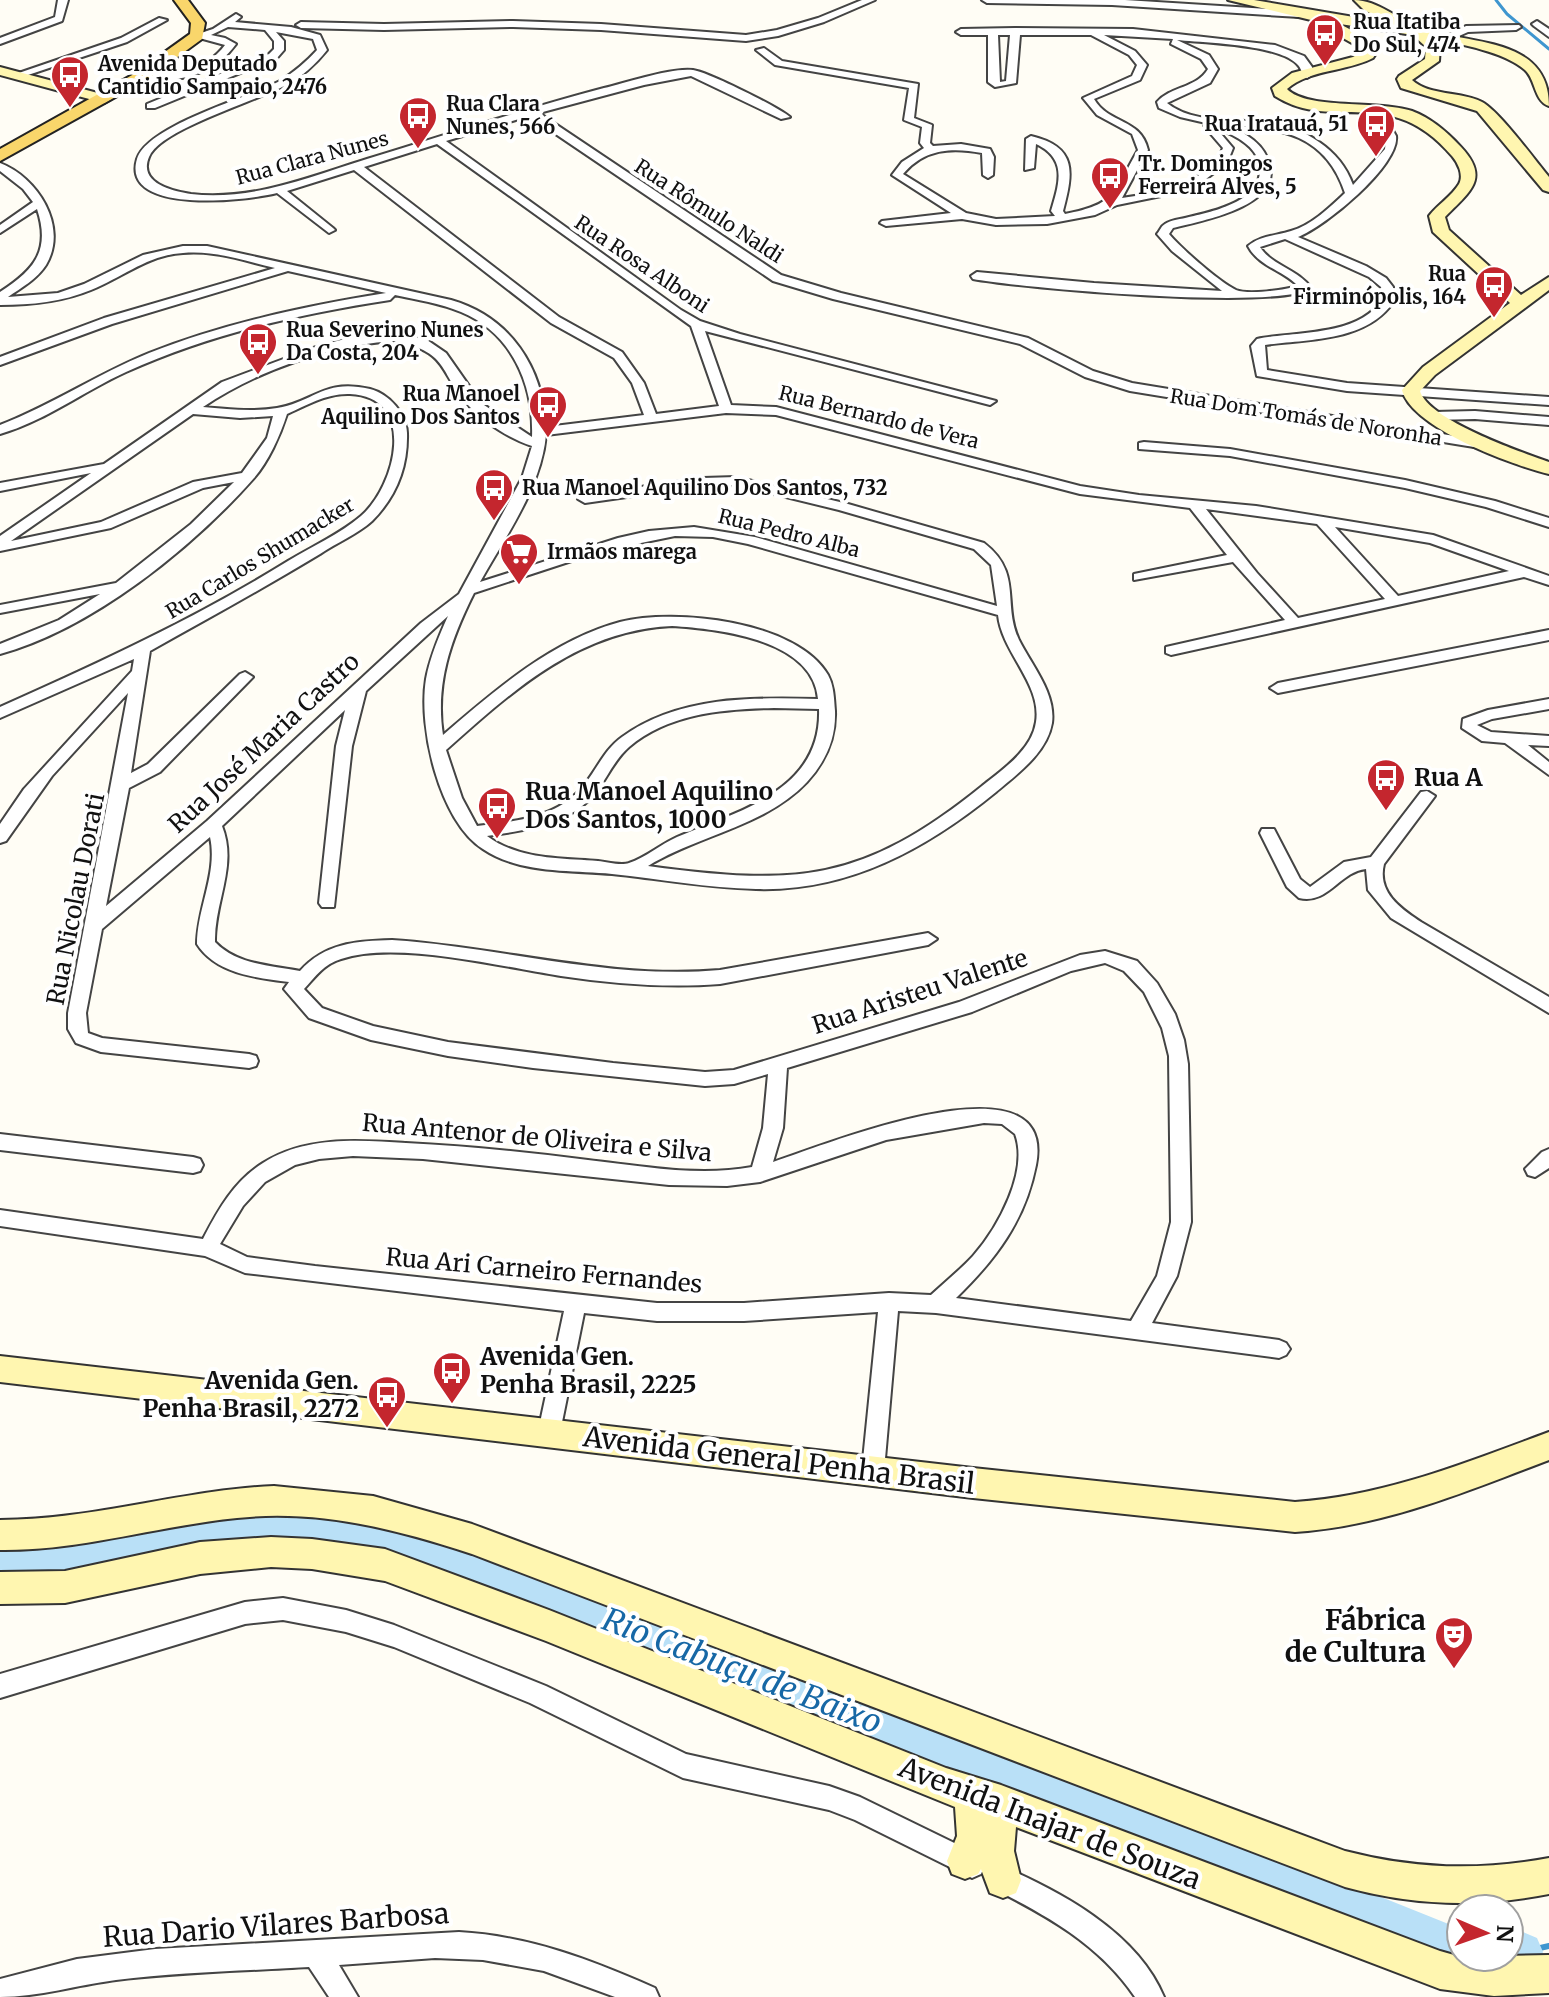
<svg xmlns="http://www.w3.org/2000/svg" width="1549" height="1997" font-family="Merriweather,serif">
<rect width="100%" height="100%" fill="#fffdf5"/>
<g fill="none" stroke-linecap="round" stroke-linejoin="round">
<path stroke="#3f96cf" stroke-width="3" d="M1496,0L1507,14L1549,49"/>
<path stroke="#3f96cf" stroke-width="6" d="M1523,1952L1549,1946"/>
<g fill="#b9e0f7" fill-rule="evenodd">
<path d="M293,1509L386,1522L438,1536L1221,1833L1461,1929V1957H1478L1475,1963L1461,1969L1221,1873L438,1570L386,1554L293,1541L227,1544L124,1569L0,1584V1550L124,1535L227,1512Z"/>
<path d="M1523,1932L1537,1938L1543,1952L1537,1966L1509,1975L1495,1969L1489,1957H1509V1935Z"/>
</g>
<defs>
<g id="street">
<path d="M58,0H68L62,21L0,44V38L55,17Z"/>
<path d="M862,0H875L824,22L778,36L746,41L601,30L513,27L384,30L301,28L296,25L301,22L384,24L513,21L601,24L746,35L777,30L818,18Z"/>
<path d="M982,0H1125L1299,11L1304,14L1299,17L1112,5L987,3Z"/>
<path d="M236,14L241,17L235,22L291,27L320,35L327,50C315,65 303,76 286,85C257,101 160,129 149,157C138,183 172,191 191,194C252,201 309,177 367,159C446,135 524,109 604,88C625,83 673,67 693,70C708,72 778,107 790,117L781,119L691,76L644,85L539,113L781,275L841,293L1028,338L1093,371L1132,383L1485,441L1487,444L1480,448L1130,391L1085,377L1020,344L833,299L773,281L529,116L446,141L681,310L700,321L740,334L996,401L990,405L705,331L731,405L776,407L1080,486L1139,495L1256,506L1433,535L1549,576V585L1524,577L1171,655L1166,653V647L1285,620L1233,562L1134,580V574L1227,555L1190,508L1080,494L776,415L726,413L546,435C541,488 505,537 480,582L618,538L649,531L694,527L755,537L997,606L991,565L974,549L839,510L736,485L703,486L585,503L578,499L585,495L703,478L736,477L848,504L984,543C1023,573 1002,603 1019,640C1032,666 1056,693 1052,723C1047,753 1017,774 996,792C926,849 848,892 756,889C707,888 660,879 612,874C569,870 520,874 483,849C439,821 418,727 426,679C430,657 439,636 448,616L366,691L352,746L334,907H322L319,903L336,746L345,710L222,826C238,866 214,902 215,942C237,965 270,965 300,971C325,943 356,941 392,940C502,947 609,980 720,970L928,933L937,939L928,945L720,984C666,988 614,984 561,976C502,967 396,940 341,959C324,964 316,976 304,989L322,1008L373,1026L448,1042L613,1063L705,1072L734,1070L959,1002L1080,955L1105,951L1137,961L1157,983L1175,1014L1184,1040L1188,1064L1191,1222L1177,1276L1152,1323L1279,1340L1286,1343L1290,1349L1286,1355L1279,1358L936,1313L898,1311L884,1470L881,1477L873,1480L865,1477L862,1470L878,1312L744,1321H657L584,1313L560,1432L557,1439L549,1442L541,1439L538,1432L564,1311L245,1273L205,1256L0,1226V1210L203,1239C218,1210 234,1181 263,1163C305,1136 358,1140 406,1143C467,1146 527,1152 588,1160C642,1166 698,1177 752,1167L763,1128L768,1074L734,1084L705,1086L533,1068L448,1056L371,1040L309,1018L284,989L289,982C257,978 216,974 197,944C197,908 218,873 210,837L102,929L86,1013L88,1033L102,1038L249,1054L256,1056L258,1061L256,1066L249,1068L101,1052L76,1043L68,1029V1013L128,693L52,776L6,841L0,843V824L24,789L132,671L134,659L0,718V707C99,663 196,618 288,561C311,547 340,534 361,516C396,486 418,397 350,394C327,393 307,405 287,414C280,436 268,462 254,478C192,548 92,629 0,654V644L59,620L100,594L0,613V605L116,583L191,524L234,482L203,488L111,528L0,551V536L91,473L0,491V483L104,464L222,382L321,345L361,335L394,333L427,340L446,353L481,403L532,437C534,385 512,333 461,312C440,303 417,300 395,295L390,300C299,314 210,334 126,372C84,391 45,421 0,434V425C52,405 97,374 149,353C225,323 305,306 386,293L288,271L112,324L0,365V357L104,318L275,268C245,261 214,250 183,253C148,255 123,277 91,290C62,302 32,305 0,305V292C34,270 51,251 37,209L0,233V225L33,202L23,189L0,171V163C37,177 69,226 46,265C37,279 21,288 8,297L58,293L84,284L143,255L183,246H207L451,300C510,317 543,367 546,427L644,415L632,383L614,358L551,323L354,170L287,191L333,228L335,230L329,233L277,193C250,200 120,216 137,159C148,125 248,98 280,81C294,72 306,62 317,50L313,39L276,32L284,41V50L277,58L155,108H147V104L269,54L274,49V41L265,30L228,27L211,35L225,38L236,44C217,70 191,80 159,80C150,81 142,81 135,77L140,74C173,75 204,73 225,45L192,36L213,29ZM437,144L691,326L719,406L656,414L644,383L622,352L559,317L364,167ZM394,341C454,353 437,375 472,409C488,425 511,439 532,446L522,478L459,594L421,623L207,821L106,906L129,788L160,772L253,677L245,672L240,674L148,764L131,773L150,651C207,619 264,588 320,554C336,543 358,534 372,521C396,497 408,467 407,433C407,414 389,394 370,389C324,378 314,402 277,408C253,412 227,409 203,407C256,371 330,345 394,341ZM193,414L240,418L273,416L267,438L242,473L193,482L101,522L11,541ZM1206,509L1317,524L1385,599L1298,618L1257,573ZM1335,527L1430,543L1509,571L1398,596ZM675,536L713,537L748,544L998,615C1002,653 1042,684 1036,722C1032,750 1002,770 982,786C862,883 796,886 648,866C698,835 766,826 807,782C826,761 836,739 835,711C834,699 834,686 828,675C797,621 675,608 620,622C553,640 495,690 443,735C435,683 451,639 474,593L602,551ZM672,626C718,629 813,639 818,699C752,697 678,696 622,737C605,749 597,769 584,785C558,818 516,821 477,826L462,798L446,750C512,691 579,630 672,626ZM774,708L819,709C822,791 738,811 677,837C661,844 645,858 629,863C621,866 607,862 598,861C561,858 519,860 487,836C527,830 571,825 597,791C608,776 615,759 629,747C669,713 725,709 774,708ZM1105,963L1124,971L1144,992L1162,1028L1169,1056L1171,1222L1157,1276L1131,1321L956,1298C996,1259 1025,1221 1036,1165C1059,1048 818,1148 773,1162L783,1128L787,1068L972,1012L1071,971ZM984,1123L1002,1124L1015,1134C1029,1171 998,1228 973,1256C960,1270 945,1282 931,1295L889,1293L744,1303H657L315,1266L247,1257L220,1244L243,1206L265,1182L295,1165L319,1159L353,1156L423,1159L669,1185L727,1186L760,1182L886,1140Z"/>
<path d="M159,18L167,20L127,42L19,78L10,76L121,38Z"/>
<path d="M1537,21L1549,29V37L1534,26L1532,24Z"/>
<path d="M1519,25L1521,27L1516,30L1468,32L1450,40L1445,37L1466,26Z"/>
<path d="M1015,28L1133,29L1275,45L1304,56L1312,67V75L1307,78L1302,75C1302,44 1203,43 1177,40L1209,55L1218,69L1210,83L1167,103C1206,134 1272,106 1319,142C1335,153 1346,166 1353,185L1385,149C1388,129 1373,120 1358,109V105C1374,105 1389,122 1396,136C1400,165 1325,227 1298,237L1366,266L1386,278L1393,287L1394,301C1367,342 1308,339 1265,345L1267,370L1347,383L1549,397V405L1347,391L1257,376L1251,346L1257,339C1294,331 1363,337 1383,297L1381,287L1369,277L1285,239L1260,247C1272,266 1298,269 1311,288C1278,311 1022,288 973,279L971,276L977,272L1094,283L1222,291L1172,251L1157,234C1160,231 1161,226 1165,224C1170,220 1182,219 1189,217C1216,211 1268,199 1259,162C1254,144 1232,134 1216,128L1233,148L1227,163L1202,182L1166,195L1117,205L1095,215L1047,224L996,225L962,219L886,226L880,223L882,221L951,213L892,175L902,162L924,148L920,143L922,127L904,120L909,88L775,65L756,50L764,48L782,61L918,84L914,118L932,125L930,143L933,146L961,144L990,149L994,157L993,175L988,178L983,175L982,153C951,147 924,149 903,174L966,213L996,219L1055,216L1051,211C1059,184 1068,159 1036,144L1034,168L1025,170L1026,139L1031,136C1078,147 1073,173 1063,211L1065,214C1117,204 1113,193 1138,150L1132,134L1097,115L1083,98L1132,76L1137,65L1129,55L1091,35H1020L1016,83L995,87L988,82V35H961L956,32L961,29ZM998,35H1010L1006,81L1000,82ZM1104,35L1173,39L1171,44L1201,59L1208,69C1197,88 1171,86 1157,102L1159,108L1180,117L1206,123L1204,126L1223,148C1209,184 1156,193 1122,198L1148,150C1141,118 1108,124 1094,99L1140,80L1147,65L1135,51ZM1226,125C1281,127 1326,135 1345,193C1330,207 1312,225 1291,231C1276,236 1261,235 1248,246C1259,267 1283,270 1298,286C1285,290 1248,295 1236,290C1218,281 1182,249 1169,234L1173,228C1200,221 1280,207 1270,166C1265,144 1246,133 1226,125Z"/>
<path d="M1475,411L1549,417V425L1475,419L1434,420L1428,416L1434,412Z"/>
<path d="M1144,442L1230,449L1405,480L1495,501L1549,518V527L1486,507L1405,488L1230,456L1139,449V443Z"/>
<path d="M1549,630V640L1278,693L1270,688L1278,683Z"/>
<path d="M1549,699V709L1492,719L1477,725L1491,732L1549,736V746L1528,745L1549,762V775L1505,743L1482,741L1462,728L1463,719L1488,710Z"/>
<path d="M1427,791L1435,796L1384,864C1377,892 1400,908 1421,922L1549,997V1013L1391,918L1368,890L1366,869C1339,872 1328,905 1299,898L1287,887L1260,833L1262,829H1274L1300,879L1310,887L1344,862L1371,857L1421,792Z"/>
<path d="M0,1134L193,1157L200,1159L203,1165L200,1171L193,1173L0,1150Z"/>
<path d="M1549,1149V1168L1535,1177L1528,1175L1525,1169L1542,1152Z"/>
<path d="M283,1598L346,1610L394,1625L546,1686L686,1754L829,1786L860,1797L981,1856L985,1865L981,1874L972,1878L855,1820L829,1810L683,1778L530,1703L394,1647L346,1632L283,1620L245,1624L0,1698V1674L245,1602Z"/>
<path d="M999,1865C1060,1891 1137,1932 1164,1997H1135C1099,1944 1046,1915 990,1887L986,1878L990,1869Z"/>
<path d="M459,1932C530,1936 591,1960 655,1988L659,1997H615L544,1971L483,1960L435,1958L339,1965L358,1997H329L309,1967C244,1971 180,1972 116,1980C77,1985 39,1997 0,1997V1979L77,1959L155,1949Z"/>
</g>
<g id="secondary">
<path d="M1228,0H1254L1389,23L1364,10L1354,0C1378,0 1398,20 1421,28C1469,45 1549,36 1549,106C1534,101 1536,80 1525,70C1505,52 1460,44 1434,39L1440,46L1439,61L1412,80C1429,96 1461,91 1482,102C1500,112 1534,159 1549,177V192L1543,190L1477,111L1401,88L1397,79L1399,76L1425,59L1426,47L1413,35L1340,24L1366,38L1373,46L1375,55L1373,58C1346,72 1310,69 1287,89C1307,110 1380,100 1412,111C1431,118 1447,132 1461,147C1491,179 1469,192 1445,217L1449,230L1521,295L1549,277V290L1435,375L1420,391C1428,420 1521,452 1549,462V474C1512,465 1412,428 1402,390L1423,367L1510,303L1433,232L1429,216C1437,205 1452,196 1459,184C1464,175 1458,163 1452,156C1389,82 1335,134 1275,96L1272,88L1292,73L1353,57L1360,53L1359,47L1311,20Z"/>
<path d="M0,67L109,96L111,99L104,103L0,75Z"/>
<path d="M0,1356L973,1468L1295,1502C1385,1496 1465,1463 1549,1432V1460C1465,1492 1385,1526 1295,1532L973,1498L0,1382Z"/>
<path d="M274,1486L373,1496L472,1524L1345,1851C1414,1869 1478,1871 1549,1858V1894C1478,1908 1414,1906 1345,1887L472,1554C396,1529 318,1509 237,1518C157,1526 81,1551 0,1550V1520C93,1520 182,1490 274,1486Z"/>
<path d="M271,1537L312,1539L385,1549L549,1610L946,1768L1001,1785L1440,1951L1461,1957L1549,1955V1993L1494,1996L1440,1989L1016,1827L1014,1851L1021,1880L1016,1893L1003,1898L990,1893L981,1869L978,1874L965,1879L952,1874L947,1861L957,1836L955,1807L546,1641L385,1581L312,1569L271,1567L200,1574L65,1603L0,1604V1572L65,1571L200,1542Z"/>
</g>
<path id="primary" d="M174,0H188L205,23L202,39L146,80L0,161V149L134,74L190,34L191,23Z"/>
</defs>
<use href="#street" stroke="#444" stroke-width="4"/>
<use href="#secondary" stroke="#333" stroke-width="4"/>
<use href="#primary" stroke="#222" stroke-width="4"/>
<use href="#street" fill="#fff" fill-rule="evenodd"/>
<use href="#secondary" fill="#fff6b0" fill-rule="evenodd"/>
<use href="#primary" fill="#f9d66b" fill-rule="evenodd"/>
</g>
<defs>
<symbol id="bus-pin" viewBox="-11 -11 22 30"><path d="M0 17L-7.5 6A9.5 9.5 0 1 1 7.5 6Z" fill="#c4262e" stroke="#fff"/><path d="M-5-6H5V4H4V6H2V4H-2V6H-4V4H-5ZM-3.5-4V0h7V-4ZM-3.5 1.2v1.5H-2V1.2ZM2 1.2v1.5H3.5V1.2Z" fill="#fff"/></symbol>
<symbol id="supermarket-pin" viewBox="-11 -11 22 30"><path d="M0 17L-7.5 6A9.5 9.5 0 1 1 7.5 6Z" fill="#c4262e" stroke="#fff"/><path d="M-6-5.5h2.5l.6 2H6L4.5 2H-2.5L-4.4-4H-6ZM-1.5 3.2a1.3 1.3 0 1 0 .1 0ZM3 3.2a1.3 1.3 0 1 0 .1 0Z" fill="#fff"/></symbol>
<symbol id="theatre-pin" viewBox="-11 -11 22 30"><path d="M0 17L-7.5 6A9.5 9.5 0 1 1 7.5 6Z" fill="#c4262e" stroke="#fff"/><path d="M-5-5.5Q0-4 5-5.5V0Q5 5 0 6Q-5 5-5 0ZM-3.3-2.5H-1v1.5H-3.3ZM1-2.5H3.3v1.5H1ZM-2.8 1Q0 5.5 2.8 1Z" fill="#fff"/></symbol>
</defs>
<g fill-rule="evenodd">
<use href="#bus-pin" x="1303" y="11" width="44" height="60"/>
<use href="#bus-pin" x="48" y="53" width="44" height="60"/>
<use href="#bus-pin" x="396" y="94" width="44" height="60"/>
<use href="#bus-pin" x="1354" y="102" width="44" height="60"/>
<use href="#bus-pin" x="1088" y="154" width="44" height="60"/>
<use href="#bus-pin" x="1472" y="263" width="44" height="60"/>
<use href="#bus-pin" x="236" y="320" width="44" height="60"/>
<use href="#bus-pin" x="526" y="383" width="44" height="60"/>
<use href="#bus-pin" x="472" y="466" width="44" height="60"/>
<use href="#supermarket-pin" x="497" y="530" width="44" height="60"/>
<use href="#bus-pin" x="1364" y="756" width="44" height="60"/>
<use href="#bus-pin" x="475" y="784" width="44" height="60"/>
<use href="#bus-pin" x="430" y="1349" width="44" height="60"/>
<use href="#bus-pin" x="365" y="1373" width="44" height="60"/>
<use href="#theatre-pin" x="1432" y="1614" width="44" height="60"/>
</g>
<g text-anchor="middle" stroke-width="8" stroke-linejoin="round" paint-order="stroke">
<g font-size="20" font-weight="bold" fill="#111" stroke="#fff" text-anchor="start">
<text x="1353" y="29">Rua Itatiba<tspan x="1353" dy="23">Do Sul, 474</tspan></text>
<text x="98" y="71">Avenida Deputado<tspan x="98" dy="23">Cantidio Sampaio, 2476</tspan></text>
<text x="446" y="111">Rua Clara<tspan x="446" dy="23">Nunes, 566</tspan></text>
<text x="1348" y="131" text-anchor="end">Rua Iratauá, 51</text>
<text x="1138" y="171">Tr. Domingos<tspan x="1138" dy="23">Ferreira Alves, 5</tspan></text>
<text x="1466" y="281" text-anchor="end">Rua<tspan x="1466" dy="23">Firminópolis, 164</tspan></text>
<text x="286" y="337">Rua Severino Nunes<tspan x="286" dy="23">Da Costa, 204</tspan></text>
<text x="520" y="401" text-anchor="end">Rua Manoel<tspan x="520" dy="23">Aquilino Dos Santos</tspan></text>
<text x="522" y="495">Rua Manoel Aquilino Dos Santos, 732</text>
<text x="547" y="559">Irmãos marega</text>
</g>
<g font-size="20" fill="#111" stroke="#fff">
<text transform="translate(312 158) rotate(-15)" y="7">Rua Clara Nunes</text>
<text transform="translate(709 211) rotate(33)" y="7">Rua Rômulo Naldi</text>
<text transform="translate(642 264) rotate(34)" y="7">Rua Rosa Alboni</text>
<text transform="translate(879 417) rotate(14)" y="7">Rua Bernardo de Vera</text>
<text transform="translate(1306 417) rotate(9)" y="7">Rua Dom Tomás de Noronha</text>
<text transform="translate(789 533) rotate(14)" y="7">Rua Pedro Alba</text>
<text transform="translate(260 558) rotate(-31)" y="7">Rua Carlos Shumacker</text>
</g>
<g font-size="24" fill="#111" stroke="#fff">
<text transform="translate(264 743) rotate(-43)" y="8">Rua José Maria Castro</text>
<text transform="translate(76 899) rotate(-79)" y="8">Rua Nicolau Dorati</text>
<text transform="translate(920 992) rotate(-18)" y="8">Rua Aristeu Valente</text>
<text transform="translate(537 1138) rotate(5)" y="8">Rua Antenor de Oliveira e Silva</text>
<text transform="translate(544 1271) rotate(5)" y="8">Rua Ari Carneiro Fernandes</text>
</g>
<g font-size="24" font-weight="bold" fill="#111" stroke="#fff" text-anchor="start">
<text x="1414" y="786">Rua A</text>
<text x="525" y="800">Rua Manoel Aquilino<tspan x="525" dy="28">Dos Santos, 1000</tspan></text>
<text x="480" y="1365">Avenida Gen.<tspan x="480" dy="28">Penha Brasil, 2225</tspan></text>
<text x="359" y="1389" text-anchor="end">Avenida Gen.<tspan x="359" dy="28">Penha Brasil, 2272</tspan></text>
</g>
<g font-size="28" fill="#111" stroke="#fff">
<text transform="translate(779 1460) rotate(7)" y="10">Avenida General Penha Brasil</text>
<text transform="translate(1050 1823) rotate(21)" y="10">Avenida Inajar de Souza</text>
<text transform="translate(276 1925) rotate(-4)" y="10">Rua Dario Vilares Barbosa</text>
</g>
<g font-size="28" font-weight="bold" fill="#111" stroke="#fff" text-anchor="end">
<text x="1426" y="1630">Fábrica<tspan x="1426" dy="32">de Cultura</tspan></text>
</g>
<g font-size="32" font-style="italic" fill="#1768a6" stroke="#fff">
<text transform="translate(742 1671) rotate(21)" y="11">Rio Cabuçu de Baixo</text>
</g>
</g>
<g transform="translate(1485 1933) rotate(92)"><circle r="38" fill="#ffffff" stroke="#a0a0a0" stroke-width="2"/>
<path d="M0-6L14 30L0 20L-14 30Z" fill="#c4262e"/>
<text y="-12" font-size="22" font-weight="bold" text-anchor="middle" fill="#111111">N</text>
</g>
</svg>
